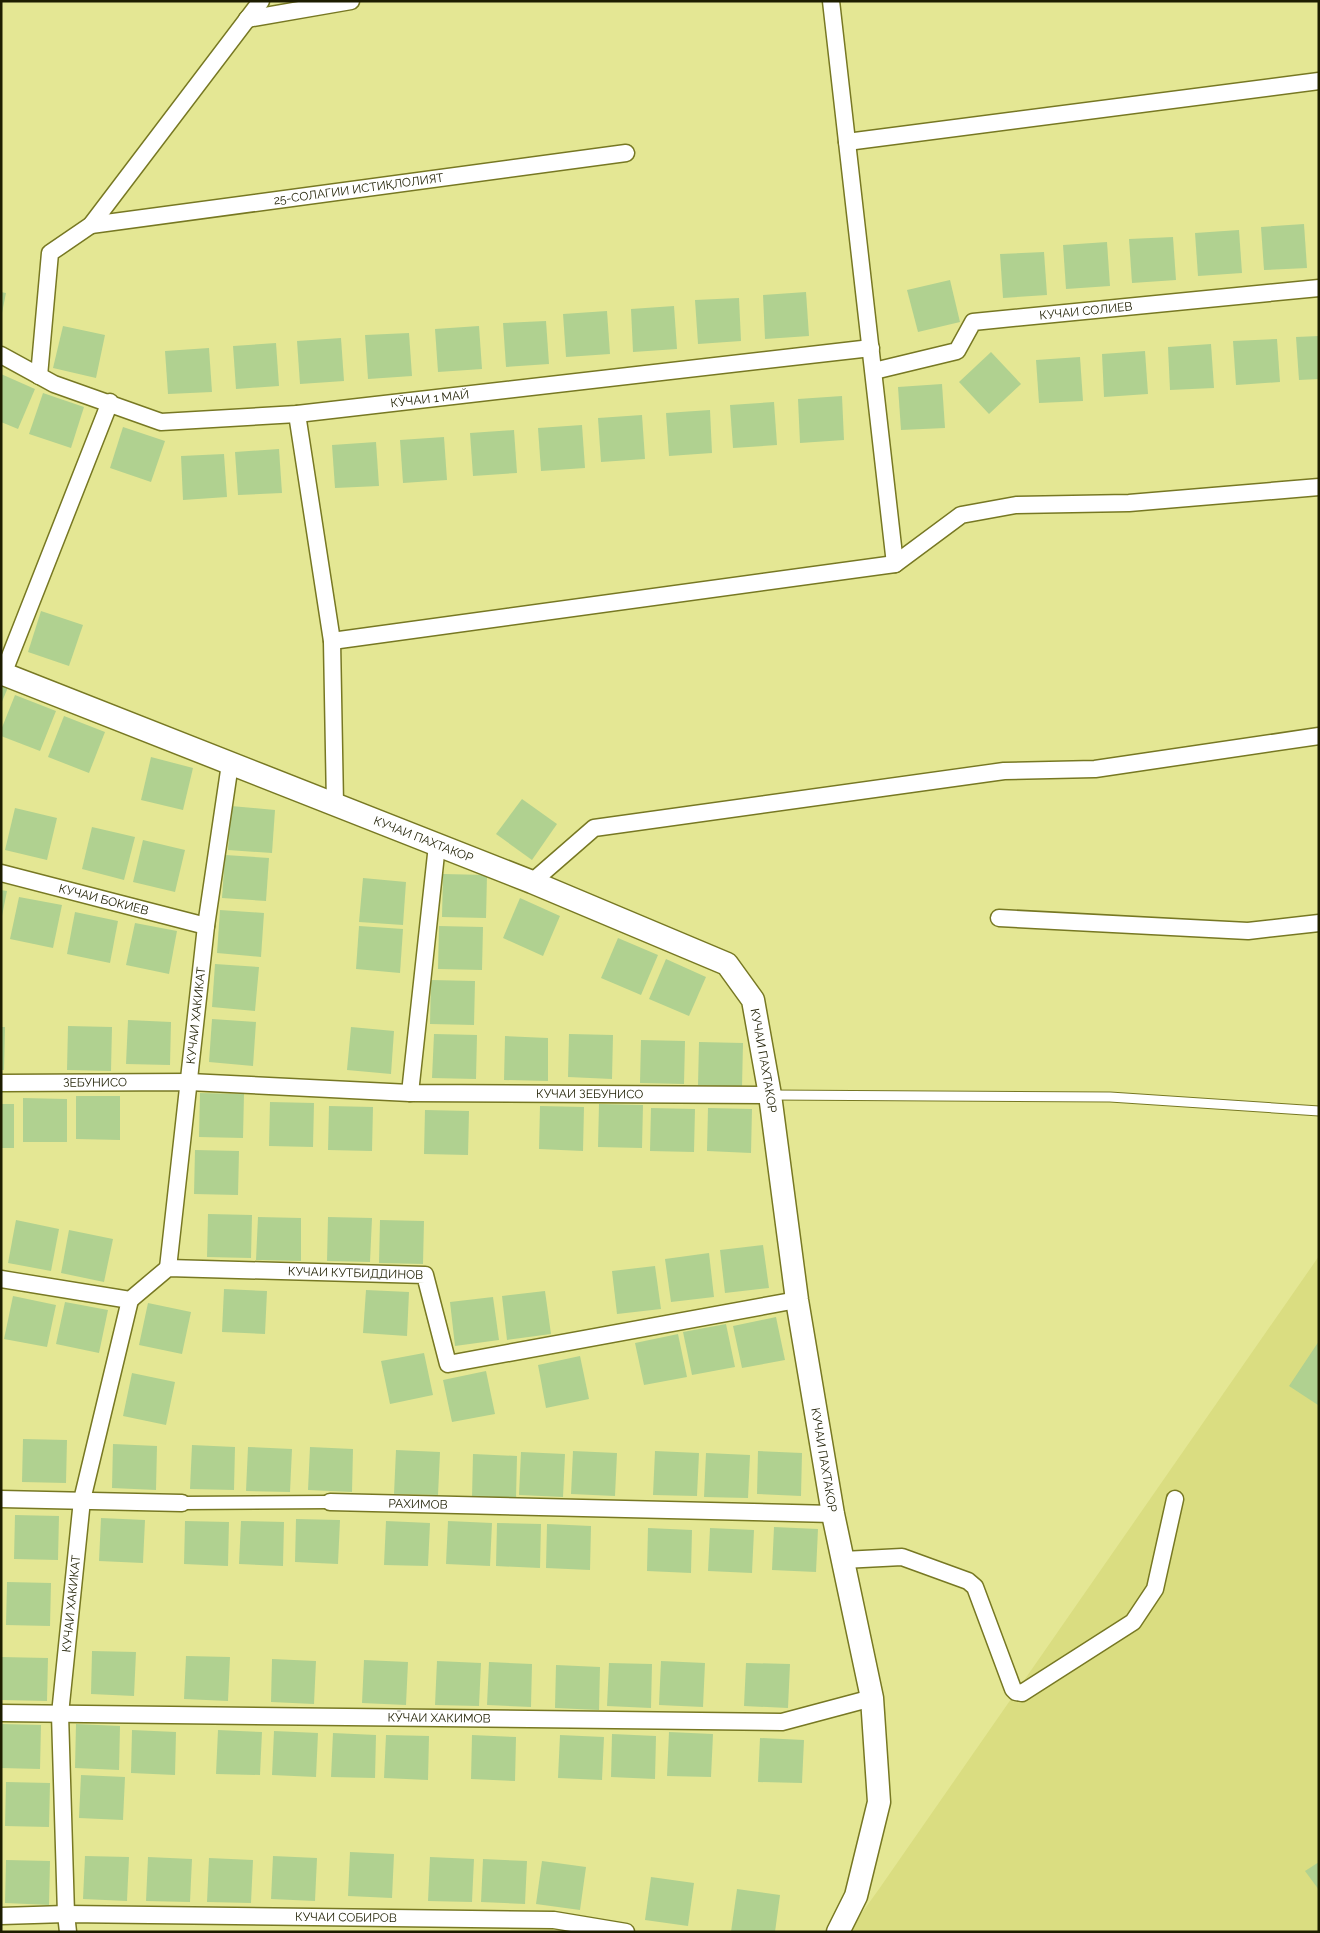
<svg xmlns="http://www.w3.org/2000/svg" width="1320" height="1933" font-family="Raleway,sans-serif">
<rect width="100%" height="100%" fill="#e4e794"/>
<path fill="#dadd81" d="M1319,1256V1932H848L879,1889Z"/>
<g fill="#b0d190">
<path d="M1304,224L1307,268L1264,270L1261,227Z"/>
<path d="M1239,230L1242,273L1198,276L1195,233Z"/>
<path d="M1173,237L1176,280L1132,283L1129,239Z"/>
<path d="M1107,242L1110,286L1066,289L1063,245Z"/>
<path d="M1044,252L1047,295L1003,298L1000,254Z"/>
<path d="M950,280L960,322L918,332L907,290Z"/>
<path d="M1,292L6,293L2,313L1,312Z"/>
<path d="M806,292L809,336L765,339L763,295Z"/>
<path d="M739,298L741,341L698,344L695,300Z"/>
<path d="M674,306L677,349L633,352L631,309Z"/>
<path d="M607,311L610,354L566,357L563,314Z"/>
<path d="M546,321L549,364L506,367L503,323Z"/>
<path d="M63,326L105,335L96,378L53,368Z"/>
<path d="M479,326L482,369L438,372L435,329Z"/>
<path d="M409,333L412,376L368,379L365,335Z"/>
<path d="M1319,336V379L1299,380L1296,337Z"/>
<path d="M341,338L344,381L300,384L297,341Z"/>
<path d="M1277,339L1280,382L1236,385L1233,341Z"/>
<path d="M276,343L279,386L236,389L233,346Z"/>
<path d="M1211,344L1214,388L1170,390L1168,347Z"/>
<path d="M209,348L212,392L168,394L165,351Z"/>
<path d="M1145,351L1148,394L1104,397L1102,354Z"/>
<path d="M991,352L1021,384L989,414L959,382Z"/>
<path d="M1080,357L1083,401L1039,403L1036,360Z"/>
<path d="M1,374L35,389L18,429L1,422Z"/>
<path d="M942,384L945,428L901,430L898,387Z"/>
<path d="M43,393L84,407L71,448L29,434Z"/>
<path d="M842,396L844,440L800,443L798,399Z"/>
<path d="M774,402L777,445L733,448L730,405Z"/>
<path d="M710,410L712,453L669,456L666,413Z"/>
<path d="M642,415L645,459L601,462L598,418Z"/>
<path d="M582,425L585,468L541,471L538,428Z"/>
<path d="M123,427L165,441L151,482L110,468Z"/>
<path d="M514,430L517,473L473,476L470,433Z"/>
<path d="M444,437L447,480L403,483L400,440Z"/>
<path d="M376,442L379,486L335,488L332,445Z"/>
<path d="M279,449L282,493L238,495L235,452Z"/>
<path d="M224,454L227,497L183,500L181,456Z"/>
<path d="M41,611L83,625L69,666L28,652Z"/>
<path d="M1,682L9,685L1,704Z"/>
<path d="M15,695L56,711L40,751L1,736V730Z"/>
<path d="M64,716L105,732L89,773L48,757Z"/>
<path d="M151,757L193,768L183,810L141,800Z"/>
<path d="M522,799L557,824L532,860L496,834Z"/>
<path d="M231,806L275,810L272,853L228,850Z"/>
<path d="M15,808L57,818L47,860L5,850Z"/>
<path d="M92,827L135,837L124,880L82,869Z"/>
<path d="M143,840L185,850L175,892L133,882Z"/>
<path d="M225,855L269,858L266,901L222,898Z"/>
<path d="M443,874L487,875L486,918L442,917Z"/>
<path d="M363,878L406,882L403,925L359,922Z"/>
<path d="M1,890L7,891L2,916H1Z"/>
<path d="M19,897L62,905L53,948L10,939Z"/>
<path d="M520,898L560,916L543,956L503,938Z"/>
<path d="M220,910L264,913L261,957L217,953Z"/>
<path d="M75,912L118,921L110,963L67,954Z"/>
<path d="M135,923L177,931L169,974L126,965Z"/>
<path d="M359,926L403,929L400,973L356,969Z"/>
<path d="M439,926L483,927L482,970L438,969Z"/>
<path d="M618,938L658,955L641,995L601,978Z"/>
<path d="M666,959L706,977L689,1016L649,999Z"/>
<path d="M215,964L259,967L255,1011L212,1007Z"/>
<path d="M431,980L475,981L474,1025L430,1024Z"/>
<path d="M212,1019L256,1022L253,1066L209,1062Z"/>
<path d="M128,1020L171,1022L170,1065L126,1064Z"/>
<path d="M68,1026L112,1027L111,1071L67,1070Z"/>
<path d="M1,1027H5L4,1070H1Z"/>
<path d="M351,1027L394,1031L391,1074L347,1070Z"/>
<path d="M434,1034L477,1035L476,1079L432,1078Z"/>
<path d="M569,1034L613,1035L612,1079L568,1077Z"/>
<path d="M505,1036L548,1038V1081L504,1080Z"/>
<path d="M641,1040L685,1041L684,1084L640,1083Z"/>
<path d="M699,1042L743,1043L742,1087L698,1085Z"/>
<path d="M200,1093L244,1094L243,1138L199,1137Z"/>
<path d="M76,1096H120V1140L76,1139Z"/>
<path d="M23,1098L67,1099V1142H23Z"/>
<path d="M270,1102L314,1103L313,1147L269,1146Z"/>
<rect x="1" y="1104" width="13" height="44"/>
<path d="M599,1104L643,1105L642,1148L598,1147Z"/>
<path d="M329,1106L373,1107L372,1151L328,1150Z"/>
<path d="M540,1106L584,1107L583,1151L539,1149Z"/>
<path d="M651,1108L695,1109L694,1152L650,1151Z"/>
<path d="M708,1108L752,1109L751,1153L707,1151Z"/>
<path d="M425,1110L469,1111L468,1155L424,1154Z"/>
<path d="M195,1150L239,1151L238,1195L194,1194Z"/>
<path d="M208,1214L252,1215L251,1258L207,1257Z"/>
<path d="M258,1217L301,1218V1261L256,1260Z"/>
<path d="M328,1217L372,1218L370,1262L327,1261Z"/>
<path d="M16,1220L59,1229L51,1271L8,1263Z"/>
<path d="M380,1220L424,1221L423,1264L379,1263Z"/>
<path d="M69,1230L113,1239L104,1282L61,1273Z"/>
<path d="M763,1245L769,1288L725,1293L720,1250Z"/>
<path d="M709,1253L714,1297L671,1302L665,1259Z"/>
<path d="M655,1266L661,1309L617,1314L612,1271Z"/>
<path d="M224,1289L267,1291L265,1334L222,1332Z"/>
<path d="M366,1290L409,1292L407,1336L363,1333Z"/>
<path d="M545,1291L551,1334L507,1340L502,1296Z"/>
<path d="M13,1296L56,1305L47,1347L4,1339Z"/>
<path d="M493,1297L499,1340L455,1346L450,1302Z"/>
<path d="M65,1302L108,1310L99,1353L56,1344Z"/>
<path d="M148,1303L191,1312L182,1354L139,1345Z"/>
<path d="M776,1317L785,1360L742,1368L733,1326Z"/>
<path d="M726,1324L735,1367L692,1375L683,1332Z"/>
<path d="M678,1334L687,1377L644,1385L635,1343Z"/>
<path d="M1319,1341V1403L1318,1405L1289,1386Z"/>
<path d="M424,1353L433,1395L390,1404L381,1361Z"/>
<path d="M580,1356L589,1399L546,1408L538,1365Z"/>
<path d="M486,1371L495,1414L452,1422L443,1380Z"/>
<path d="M132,1373L175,1382L166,1425L123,1416Z"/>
<path d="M23,1439L67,1440L66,1483L22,1482Z"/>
<path d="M113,1444L157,1446L156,1490L112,1488Z"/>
<path d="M192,1445L235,1447L234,1490L190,1489Z"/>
<path d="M248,1447L292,1449L290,1492L246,1491Z"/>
<path d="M310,1447L353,1449L352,1492L308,1490Z"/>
<path d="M396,1450L440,1452L438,1495L394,1494Z"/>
<path d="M573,1451L617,1453L615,1496L571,1494Z"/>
<path d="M655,1451L699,1453L697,1496L653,1495Z"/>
<path d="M758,1451L802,1453L801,1496L757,1494Z"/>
<path d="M521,1452L565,1454L563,1497L519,1495Z"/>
<path d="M706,1453L750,1455L748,1498L704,1497Z"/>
<path d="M473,1454L517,1456L516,1499L472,1498Z"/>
<path d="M15,1515L59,1516L58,1560L14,1559Z"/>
<path d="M101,1518L145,1520L143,1563L99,1561Z"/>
<path d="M296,1519L340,1520L338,1564L295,1562Z"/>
<path d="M185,1521L229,1522L228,1566L184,1564Z"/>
<path d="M241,1521L284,1522L283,1566L239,1564Z"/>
<path d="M386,1521L430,1523L428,1566L384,1565Z"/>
<path d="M448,1521L492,1523L490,1566L446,1564Z"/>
<path d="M497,1523L541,1524L540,1568L496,1566Z"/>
<path d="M547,1524L591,1526L590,1570L546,1568Z"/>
<path d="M774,1527L818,1529L816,1572L772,1570Z"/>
<path d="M648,1528L692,1530L691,1573L647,1571Z"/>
<path d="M710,1528L754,1530L752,1573L708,1571Z"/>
<path d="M7,1582L51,1583L50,1626L6,1625Z"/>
<path d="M92,1651L136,1652L134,1696L91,1694Z"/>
<path d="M186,1656L230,1657L228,1701L184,1699Z"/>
<path d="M1,1657L48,1658L47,1701L1,1700Z"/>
<path d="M272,1659L316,1661L314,1704L271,1702Z"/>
<path d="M364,1660L408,1662L406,1705L362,1703Z"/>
<path d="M437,1661L481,1663L479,1706L435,1705Z"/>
<path d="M661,1661L705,1663L703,1707L659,1705Z"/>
<path d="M489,1662L532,1664L531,1707L487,1705Z"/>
<path d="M609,1663L652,1664L651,1708L607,1706Z"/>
<path d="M746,1663L790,1664L788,1708L744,1706Z"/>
<path d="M556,1665L600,1667L599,1710L555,1708Z"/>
<path d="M1,1724L41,1725L40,1769L1,1768Z"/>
<path d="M76,1724L120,1726L119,1770L75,1768Z"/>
<path d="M132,1730L176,1732L175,1775L131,1773Z"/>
<path d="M218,1730L262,1732L260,1775L216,1774Z"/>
<path d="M274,1731L318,1733L316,1777L272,1775Z"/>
<path d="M669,1732L713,1734L711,1777L667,1776Z"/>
<path d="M333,1733L376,1735L375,1778L331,1777Z"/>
<path d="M612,1734L656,1736L655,1779L611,1777Z"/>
<path d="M386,1735L429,1736L428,1780L384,1778Z"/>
<path d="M472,1735L516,1737L515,1781L471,1779Z"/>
<path d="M560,1735L604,1737L602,1780L558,1778Z"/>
<path d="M760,1738L804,1740L802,1783L758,1782Z"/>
<path d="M81,1775L125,1777L123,1820L79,1818Z"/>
<path d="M6,1782L50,1783L49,1827L5,1826Z"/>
<path d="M350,1852L394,1854L392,1898L348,1896Z"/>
<path d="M85,1856L129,1857L127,1901L83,1899Z"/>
<path d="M273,1856L317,1858L315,1901L271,1899Z"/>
<path d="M148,1857L192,1859L190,1902L146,1901Z"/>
<path d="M430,1857L474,1859L472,1902L428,1901Z"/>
<path d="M209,1858L253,1860L251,1903L207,1902Z"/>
<path d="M483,1859L527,1861L525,1904L481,1902Z"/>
<path d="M6,1860L50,1861L49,1905L5,1903Z"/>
<path d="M542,1861L586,1867L580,1910L536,1904Z"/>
<path d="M1319,1862V1890L1305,1871Z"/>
<path d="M651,1877L694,1883L688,1926L645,1920Z"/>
<path d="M737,1889L780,1895L775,1932H731Z"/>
</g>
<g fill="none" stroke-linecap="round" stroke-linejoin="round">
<defs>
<path id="service" d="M770,1095L1110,1097L1319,1111"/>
<path id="pedestrian" d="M182,1503L330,1502"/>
<g id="minor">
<path d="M831,1L895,564"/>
<path d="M247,19L351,1"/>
<path d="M847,142L1319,81"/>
<path id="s1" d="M91,225L626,153"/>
<path id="s2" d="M1,355L54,384L161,422L297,414L871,348"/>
<path id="s3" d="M874,371L957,351L973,322L1319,288"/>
<path d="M39,376L50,253L91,225L261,1"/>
<path d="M297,414L332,641L335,805"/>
<path d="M332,641L895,564L961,515L1016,505L1129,503L1319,487"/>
<path d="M3,674L110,402"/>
<path id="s4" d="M1,873L206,926"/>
<path d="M532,882L594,828L1004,771L1095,769L1319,736"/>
<path d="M999,918L1248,931L1319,923"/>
<path id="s5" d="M1,1083L189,1082L410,1093L770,1095"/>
<path d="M410,1093L437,845"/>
<path id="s6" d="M168,1268L206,926L230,764"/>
<path id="s7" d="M1,1279L130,1300L168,1268L425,1275L448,1364L797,1300"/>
<path d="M1,1499L182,1503"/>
<path id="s8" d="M330,1502L833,1514"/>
<path d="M843,1560L902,1557L968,1581L975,1587L1013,1689L1016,1692L1022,1693L1133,1622L1155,1589L1175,1499"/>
<path id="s9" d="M1,1713L782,1722L872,1698"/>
<path id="s10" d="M1,1916L66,1914L554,1920L626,1932"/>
<path id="s11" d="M68,1932L66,1914L60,1714L82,1500L130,1300"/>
</g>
<g id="secondary">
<path id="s12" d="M1,673L532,882L727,964L753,1000L770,1095L797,1300L833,1514L872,1698L879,1802L856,1896L838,1932"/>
</g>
</defs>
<use href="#service" stroke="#777823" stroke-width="11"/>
<use href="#pedestrian" stroke="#777823" stroke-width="15"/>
<use href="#minor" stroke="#777823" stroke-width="19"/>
<use href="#secondary" stroke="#777823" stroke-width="25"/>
<use href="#service" stroke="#fff" stroke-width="9"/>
<use href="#pedestrian" stroke="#fff" stroke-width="12"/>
<use href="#minor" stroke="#fff" stroke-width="16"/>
<use href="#secondary" stroke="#fff" stroke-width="22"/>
</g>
<g text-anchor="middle" stroke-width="4" stroke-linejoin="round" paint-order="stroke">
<g font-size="12" fill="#1d1d00" stroke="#f1f4a1">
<text dy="4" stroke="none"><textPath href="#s1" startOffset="270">25-СОЛАГИИ ИСТИҚЛОЛИЯТ</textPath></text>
<text dy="4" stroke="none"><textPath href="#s3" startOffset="232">КУЧАИ СОЛИЕВ</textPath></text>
<text dy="4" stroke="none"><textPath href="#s2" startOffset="444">КӮЧАИ 1 МАЙ</textPath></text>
<text dy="4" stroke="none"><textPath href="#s12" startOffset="454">КУЧАИ ПАХТАКОР</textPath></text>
<text dy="4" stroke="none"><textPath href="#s4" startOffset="106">КУЧАИ БОКИЕВ</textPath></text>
<text dy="4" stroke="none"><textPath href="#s6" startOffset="254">КУЧАИ ХАКИКАТ</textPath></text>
<text dy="4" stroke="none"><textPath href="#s12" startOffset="888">КУЧАИ ПАХТАКОР</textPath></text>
<text dy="4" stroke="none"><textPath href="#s5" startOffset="94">ЗЕБУНИСО</textPath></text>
<text dy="4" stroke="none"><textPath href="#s5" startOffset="589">КУЧАИ ЗЕБУНИСО</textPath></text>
<text dy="4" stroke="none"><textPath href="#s7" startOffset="368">КУЧАИ КУТБИДДИНОВ</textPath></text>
<text dy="4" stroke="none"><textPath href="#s12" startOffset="1292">КУЧАИ ПАХТАКОР</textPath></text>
<text dy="4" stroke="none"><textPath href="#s8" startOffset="88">РАХИМОВ</textPath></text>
<text dy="4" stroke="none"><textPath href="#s11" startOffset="329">КУЧАИ ХАКИКАТ</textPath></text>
<text dy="4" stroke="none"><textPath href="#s9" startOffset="438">КӮЧАИ ХАКИМОВ</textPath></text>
<text dy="4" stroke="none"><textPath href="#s10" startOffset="345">КУЧАИ СОБИРОВ</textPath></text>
</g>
</g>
<rect width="1320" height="1933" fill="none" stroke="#1d1d00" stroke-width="5"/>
</svg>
